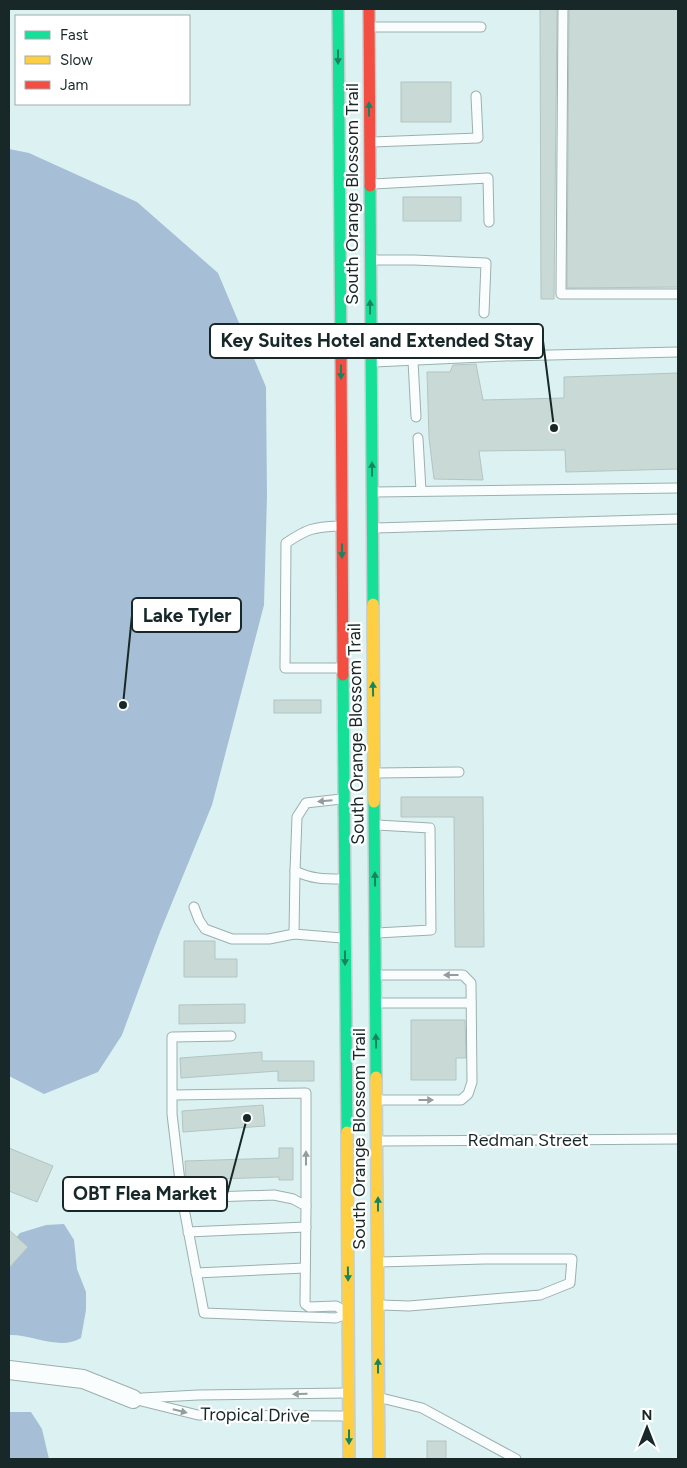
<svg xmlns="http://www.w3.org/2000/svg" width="687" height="1468" font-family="Figtree,sans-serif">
<rect width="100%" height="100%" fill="#dcf2f2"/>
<g fill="#a6bed6">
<path d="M9,149L29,153L137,202L218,273L266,387L267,496L264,605L212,805L160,932L122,1035L98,1072L44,1094L9,1076Z"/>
<path d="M64,1224L74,1240L77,1269L86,1292V1310L81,1338C60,1351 32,1334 9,1335V1246L20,1233L46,1225Z"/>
<path d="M9,1412H31L42,1429L49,1459H9Z"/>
</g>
<g fill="#c8d9d6" stroke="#b4c4c2">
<path d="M540,9H557L554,299H541Z"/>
<path d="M569,9H678V287L567,288Z"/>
<rect x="401" y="82" width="50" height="40"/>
<rect x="403" y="197" width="58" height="24"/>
<path d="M476,364L483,400L564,398V377L678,373V469L566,472L565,450L479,451L483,480L434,479L429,438L427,372H450L453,365Z"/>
<rect x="274" y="700" width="47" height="13"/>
<path d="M401,797H483L484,947H455L454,817H401Z"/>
<path d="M184,941H215V959H237V977H184Z"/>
<path d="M245,1004V1023L179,1024V1005Z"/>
<path d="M411,1020H465L466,1058H456V1080H411Z"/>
<path d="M262,1052V1061H314V1081H278V1071L181,1078L180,1058Z"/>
<path d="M263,1105L265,1126L183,1132L182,1111Z"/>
<path d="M9,1148L53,1166L37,1202L9,1191Z"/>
<path d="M279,1148H293V1180H279V1177L186,1180L185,1161L279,1158Z"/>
<path d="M9,1230L28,1247L9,1268Z"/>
<rect x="427" y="1441" width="19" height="18"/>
</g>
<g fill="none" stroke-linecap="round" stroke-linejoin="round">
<defs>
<g id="lane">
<path d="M563,9L561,294H678"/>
<path d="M372,27H481"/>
<path d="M372,142L478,138L476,96"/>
<path d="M373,184L488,178L489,222"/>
<path d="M373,260H414L486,263L484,313"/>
<path d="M413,361L416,417"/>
<path d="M374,362L504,356L678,352"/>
<path d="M418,438L421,491"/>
<path d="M375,492L678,488"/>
<path d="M339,526C313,527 307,529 286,543L285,668H340"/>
<path d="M376,528L678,519"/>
<path d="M377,773L459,772"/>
<path d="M341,799L306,803L297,817L295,871C312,879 323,879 342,879"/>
<path d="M377,825L430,828L431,930L377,933"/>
<path d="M295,871L294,934L342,938"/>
<path d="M194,907L199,920L205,929L232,939H269L294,934"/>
<path d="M377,975H463L471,983L472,1082L468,1094L461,1100H380"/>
<path d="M379,1003H471"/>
<path d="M173,1095L306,1093V1206"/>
<path d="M380,1141L678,1139"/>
<path d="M274,1195L293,1199L306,1206L305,1304L309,1307L336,1306L348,1313L336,1318L204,1313L182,1198Z"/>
<path d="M182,1198L172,1114V1037L231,1036"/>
<path d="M188,1232L306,1227"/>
<path d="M380,1262L484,1259H572L570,1283L540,1295L409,1306L381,1305"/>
<path d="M196,1273L305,1268"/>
<path d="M142,1398L198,1395L346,1393"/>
<path d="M381,1398L422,1408L516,1459"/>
<path d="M133,1399L198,1415L345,1416"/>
</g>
<path id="street" d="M9,1370L83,1379L133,1399"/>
<g id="fast">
<path d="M338,9L341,357"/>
<path d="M370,186L373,604"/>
<path d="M343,675L347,1132"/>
<path d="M374,802L376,1077"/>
</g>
<g id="slow">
<path d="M373,604L374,802"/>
<path d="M376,1077L379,1459"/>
<path d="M347,1132L349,1459"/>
</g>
<g id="jam">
<path d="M369,9L370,186"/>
<path d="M341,357L343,675"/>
</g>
</defs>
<use href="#lane" stroke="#9daeae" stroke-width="11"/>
<use href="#street" stroke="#9daeae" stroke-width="20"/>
<use href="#fast" stroke="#c4cfcf" stroke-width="14"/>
<use href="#slow" stroke="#c4cfcf" stroke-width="14"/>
<use href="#jam" stroke="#c4cfcf" stroke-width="14"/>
<use href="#lane" stroke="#fafdfd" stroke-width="9"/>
<use href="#street" stroke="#fafdfd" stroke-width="18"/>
<use href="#fast" stroke="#16e098" stroke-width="11"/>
<use href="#slow" stroke="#ffcf43" stroke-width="11"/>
<use href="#jam" stroke="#f24e42" stroke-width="11"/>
</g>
<defs><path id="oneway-solid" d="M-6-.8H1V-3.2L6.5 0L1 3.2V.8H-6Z" transform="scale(1.25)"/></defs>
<g fill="#178460">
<use href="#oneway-solid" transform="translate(338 57) rotate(90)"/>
<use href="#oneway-solid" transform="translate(369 109) rotate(-90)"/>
<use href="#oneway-solid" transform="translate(370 307) rotate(-90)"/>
<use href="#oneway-solid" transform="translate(341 372) rotate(90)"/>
<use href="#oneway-solid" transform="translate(372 469) rotate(-90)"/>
<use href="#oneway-solid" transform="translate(342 551) rotate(90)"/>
<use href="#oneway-solid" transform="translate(373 689) rotate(-91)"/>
<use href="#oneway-solid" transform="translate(375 879) rotate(-91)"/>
<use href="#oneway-solid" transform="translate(345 958) rotate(90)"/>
<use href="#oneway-solid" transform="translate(376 1041) rotate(-91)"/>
<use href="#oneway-solid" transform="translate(378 1204) rotate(-90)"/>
<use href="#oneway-solid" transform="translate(348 1274) rotate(89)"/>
<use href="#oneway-solid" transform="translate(378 1366) rotate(-90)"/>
<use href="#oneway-solid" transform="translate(349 1437) rotate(90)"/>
</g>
<g fill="#949d9d">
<use href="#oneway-solid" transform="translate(325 801) rotate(175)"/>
<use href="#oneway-solid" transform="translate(451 975) rotate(180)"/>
<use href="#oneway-solid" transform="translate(426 1100)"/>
<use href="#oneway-solid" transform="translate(306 1158) rotate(-90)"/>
<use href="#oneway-solid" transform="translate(300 1394) rotate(179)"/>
<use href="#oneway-solid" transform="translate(180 1411) rotate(14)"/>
</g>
<g text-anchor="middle" stroke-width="4.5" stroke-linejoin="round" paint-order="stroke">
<g font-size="18" fill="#182828" stroke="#fff">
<text transform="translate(352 194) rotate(-90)" y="6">South Orange Blossom Trail</text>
<text transform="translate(356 734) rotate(-91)" y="6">South Orange Blossom Trail</text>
<text transform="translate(359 1139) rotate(-90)" y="6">South Orange Blossom Trail</text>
<text x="528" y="1146">Redman Street</text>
<text transform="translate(255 1415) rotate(1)" y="6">Tropical Drive</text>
</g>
</g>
<path fill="none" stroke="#182828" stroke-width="2" d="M554 428L543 341M123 705L132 615M247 1118L227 1194"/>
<g fill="#182828" stroke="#fff" stroke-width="2">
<circle cx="554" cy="428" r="5"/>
<circle cx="123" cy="705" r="5"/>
<circle cx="247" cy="1118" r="5"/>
</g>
<g fill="#fff" stroke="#182828" stroke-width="2">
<rect x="210" y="324" width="333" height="34" rx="5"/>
<rect x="132" y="598" width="109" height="34" rx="5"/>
<rect x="63" y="1177" width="164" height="34" rx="5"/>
</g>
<g font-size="19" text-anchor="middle" font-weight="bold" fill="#182828">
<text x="377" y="347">Key Suites Hotel and Extended Stay</text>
<text x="187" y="622">Lake Tyler</text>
<text x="145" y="1200">OBT Flea Market</text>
</g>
<rect width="687" height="1468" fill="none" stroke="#182828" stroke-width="20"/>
<rect x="15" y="15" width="175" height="90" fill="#ffffff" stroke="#a3a9a9"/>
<rect x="25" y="31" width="25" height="8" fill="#16e098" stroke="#a3a9a9"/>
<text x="60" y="40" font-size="15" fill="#182828">Fast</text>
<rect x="25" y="56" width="25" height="8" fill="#ffcf43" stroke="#a3a9a9"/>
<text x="60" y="65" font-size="15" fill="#182828">Slow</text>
<rect x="25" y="81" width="25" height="8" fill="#f24e42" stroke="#a3a9a9"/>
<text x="60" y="90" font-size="15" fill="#182828">Jam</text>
<g transform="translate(647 1428)" stroke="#ffffff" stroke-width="4" paint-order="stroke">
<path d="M0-4L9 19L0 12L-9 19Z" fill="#182828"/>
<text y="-8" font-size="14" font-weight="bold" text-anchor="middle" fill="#182828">N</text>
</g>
</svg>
